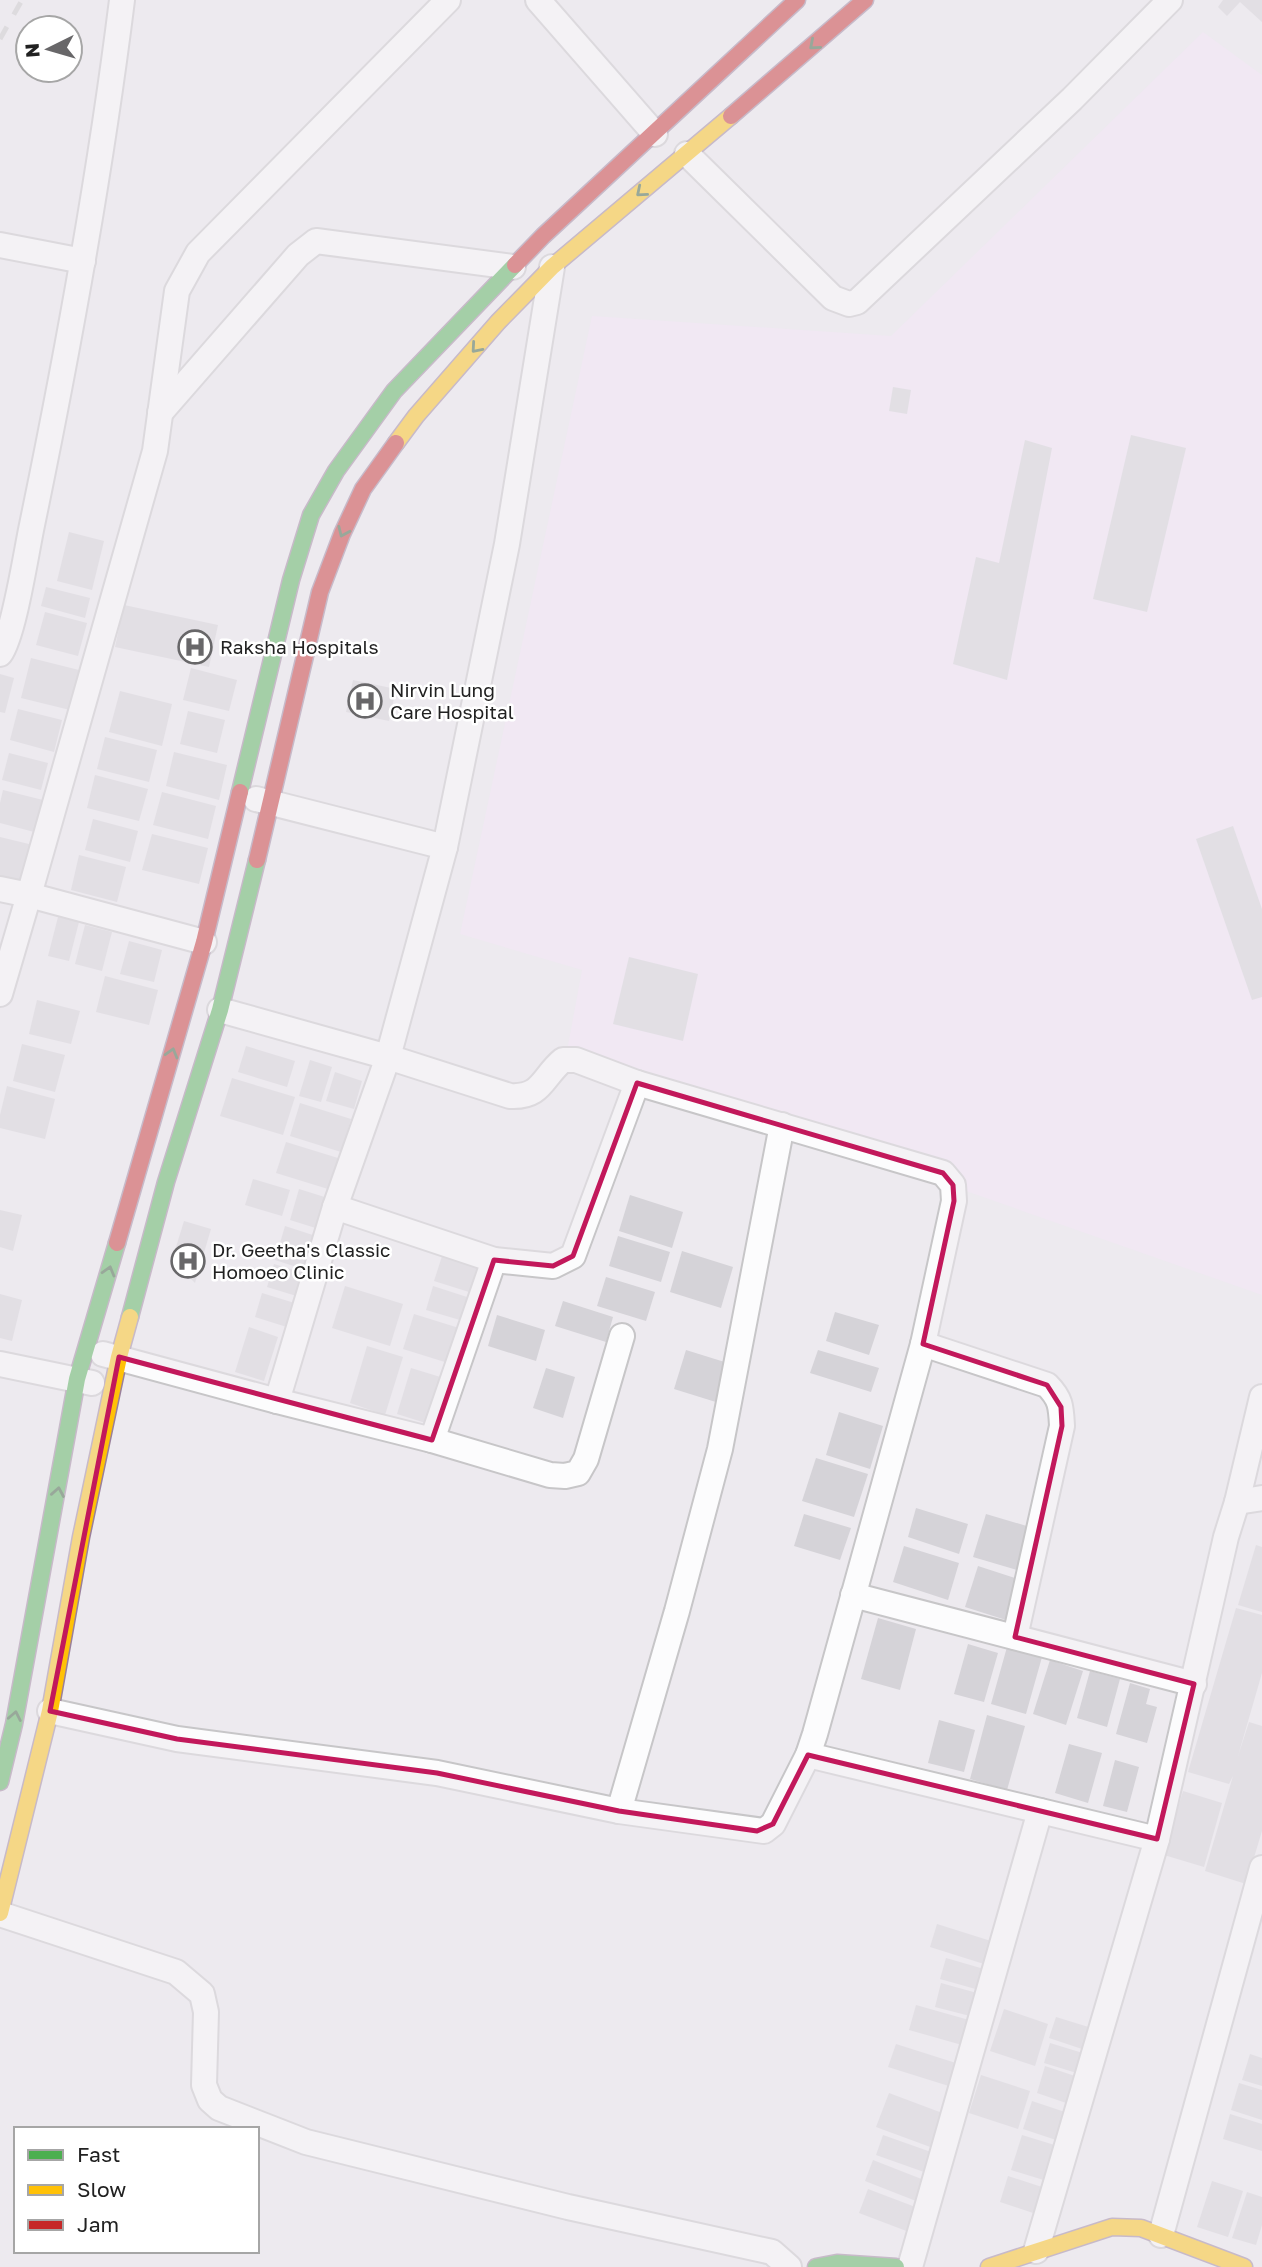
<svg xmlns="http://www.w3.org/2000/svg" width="1262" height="2267" font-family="'Golos Text',sans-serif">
<rect width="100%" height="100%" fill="#edeaef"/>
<path fill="#f5e6f8" d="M1203,32L1262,75V1295L567,1051L582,970L460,934L592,316L891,336Z"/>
<g fill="#d5d3d8">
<path d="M1223,0H1262V22L1240,2L1227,16L1218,7Z"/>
<path d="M893,387L911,390L907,414L889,411Z"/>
<path d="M1131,435L1186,448L1147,612L1093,599Z"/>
<path d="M1025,440L1052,448L1007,680L953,664L976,557L999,563Z"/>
<path d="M69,532L104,541L92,590L57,581Z"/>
<path d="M46,587L90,598L85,618L41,606Z"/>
<path d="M124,605L218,625L209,667L115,647Z"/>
<path d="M45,612L87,623L78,656L36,645Z"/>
<path d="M31,658L79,670L70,710L21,698Z"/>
<path d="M191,668L237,680L229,711L183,700Z"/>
<path d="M0,674L14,678L5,713L0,712Z"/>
<path d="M353,680L396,689L389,721L346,712Z"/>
<path d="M120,691L172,704L162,746L109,732Z"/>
<path d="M18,709L62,720L54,752L10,740Z"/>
<path d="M188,711L225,720L217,753L180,744Z"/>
<path d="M105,737L157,750L149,782L97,769Z"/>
<path d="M174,752L227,765L219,800L166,786Z"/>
<path d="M9,753L48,763L41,790L2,780Z"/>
<path d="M95,775L148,789L139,821L87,808Z"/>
<path d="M3,790L47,801L38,833L0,823V803Z"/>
<path d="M162,792L216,806L208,839L153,825Z"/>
<path d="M93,819L138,831L130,862L85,850Z"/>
<path d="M1233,826L1262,909V997L1252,1000L1196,839Z"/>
<path d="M152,834L208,848L199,884L142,870Z"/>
<path d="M0,837L33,845L24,883L0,877Z"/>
<path d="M79,855L126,867L117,902L71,890Z"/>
<path d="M58,917L79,922L69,961L48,956Z"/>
<path d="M85,925L112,932L102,971L75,964Z"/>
<path d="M129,941L162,950L154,982L120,974Z"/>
<path d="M629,957L698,974L683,1041L613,1024Z"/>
<path d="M105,976L158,990L149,1025L96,1012Z"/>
<path d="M37,1000L80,1011L71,1044L29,1034Z"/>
<path d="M22,1044L65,1055L55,1092L13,1081Z"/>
<path d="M246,1046L295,1061L287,1087L238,1072Z"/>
<path d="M310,1060L332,1067L321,1102L299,1096Z"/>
<path d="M335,1072L362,1081L354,1109L326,1101Z"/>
<path d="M232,1078L295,1097L283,1135L220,1116Z"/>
<path d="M7,1086L55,1099L45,1139L0,1128V1115Z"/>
<path d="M300,1103L351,1119L341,1152L290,1136Z"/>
<path d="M286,1142L338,1158L328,1189L276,1173Z"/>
<path d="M253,1179L290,1190L282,1216L245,1205Z"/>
<path d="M299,1189L331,1199L322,1230L290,1220Z"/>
<path d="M630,1195L683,1212L672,1248L619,1231Z"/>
<path d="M0,1210L22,1215L13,1251L0,1247Z"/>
<path d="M184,1221L211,1229L195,1283L172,1260Z"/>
<path d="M285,1226L322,1238L312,1272L275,1260Z"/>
<path d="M618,1236L670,1252L661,1282L609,1266Z"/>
<path d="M444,1250L479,1261L469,1292L434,1281Z"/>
<path d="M682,1251L733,1267L721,1308L670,1292Z"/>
<path d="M274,1264L310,1275L303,1298L267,1287Z"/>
<path d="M606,1277L655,1292L646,1321L597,1306Z"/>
<path d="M345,1286L403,1304L390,1346L332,1328Z"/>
<path d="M433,1286L467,1297L460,1320L426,1310Z"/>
<path d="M262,1293L301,1305L293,1329L255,1317Z"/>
<path d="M0,1294L22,1300L12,1341L0,1338Z"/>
<path d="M563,1301L613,1317L606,1342L555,1326Z"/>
<path d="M835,1312L879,1325L869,1355L826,1341Z"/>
<path d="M414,1314L459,1328L448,1363L403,1349Z"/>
<path d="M497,1315L545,1330L536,1361L488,1346Z"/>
<path d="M249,1327L278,1337L264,1381L235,1372Z"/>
<path d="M367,1346L403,1357L385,1415L350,1403Z"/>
<path d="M686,1350L731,1364L719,1403L674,1389Z"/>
<path d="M818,1350L879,1368L871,1392L810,1373Z"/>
<path d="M411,1368L447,1379L432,1425L397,1414Z"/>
<path d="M546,1368L575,1377L563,1418L533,1408Z"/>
<path d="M839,1412L883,1426L870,1469L826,1455Z"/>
<path d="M816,1458L868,1474L854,1517L802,1501Z"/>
<path d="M916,1508L968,1524L959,1554L908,1537Z"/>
<path d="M804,1514L851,1528L840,1560L794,1546Z"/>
<path d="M986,1514L1030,1527L1017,1570L973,1557Z"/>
<path d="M1256,1545L1262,1547V1612L1238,1605Z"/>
<path d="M904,1546L959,1563L948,1600L893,1582Z"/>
<path d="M978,1566L1018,1579L1006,1620L965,1607Z"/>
<path d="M1236,1608L1262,1615V1673L1238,1756L1249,1722L1262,1726V1831L1246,1884L1205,1871L1233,1776L1229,1784L1188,1772Z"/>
<path d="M878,1618L916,1629L900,1690L861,1679Z"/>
<path d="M968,1644L998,1653L984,1702L954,1694Z"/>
<path d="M1007,1647L1042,1657L1026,1714L991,1704Z"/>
<path d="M1050,1660L1083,1671L1066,1725L1033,1714Z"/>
<path d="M1090,1671L1120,1679L1107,1727L1077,1718Z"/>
<path d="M1130,1683L1150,1689L1146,1704L1157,1707L1147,1743L1116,1734Z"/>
<path d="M987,1715L1025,1726L1007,1790L970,1779Z"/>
<path d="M939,1720L975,1730L964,1772L928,1763Z"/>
<path d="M1069,1744L1102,1753L1088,1803L1055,1793Z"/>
<path d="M1115,1760L1139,1767L1127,1812L1103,1806Z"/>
<path d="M1183,1791L1222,1803L1204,1867L1164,1855Z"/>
<path d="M937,1924L991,1941L984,1964L930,1947Z"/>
<path d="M946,1958L984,1969L979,1990L940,1979Z"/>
<path d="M941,1983L977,1993L970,2016L935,2007Z"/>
<path d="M916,2005L969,2020L962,2045L909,2030Z"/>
<path d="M1004,2009L1048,2024L1035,2066L990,2051Z"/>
<path d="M1056,2017L1095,2029L1088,2051L1049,2038Z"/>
<path d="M1050,2043L1086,2054L1080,2074L1044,2063Z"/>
<path d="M896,2044L959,2064L952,2087L888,2067Z"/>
<path d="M1250,2054L1262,2058V2086L1242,2080Z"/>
<path d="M1045,2066L1081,2078L1072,2105L1037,2093Z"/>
<path d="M981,2075L1030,2091L1018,2129L969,2113Z"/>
<path d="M1239,2083L1262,2090V2120L1231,2110Z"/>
<path d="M889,2093L945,2114L933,2148L876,2127Z"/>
<path d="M1032,2101L1071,2114L1062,2142L1023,2129Z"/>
<path d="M1230,2114L1262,2124V2151L1223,2139Z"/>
<path d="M883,2135L931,2152L924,2172L876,2155Z"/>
<path d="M1022,2135L1061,2147L1050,2182L1011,2170Z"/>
<path d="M873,2160L924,2180L916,2201L865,2181Z"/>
<path d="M1008,2176L1048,2189L1039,2215L1000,2202Z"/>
<path d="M1212,2181L1243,2191L1228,2237L1197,2227Z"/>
<path d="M868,2189L918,2208L909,2232L859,2213Z"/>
<path d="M1247,2192L1262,2197V2225L1256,2245L1232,2238Z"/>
</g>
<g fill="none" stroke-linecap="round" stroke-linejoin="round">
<defs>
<g id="street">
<path d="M538,0L655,134"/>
<path d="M687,154L833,298L849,304L857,302L1072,99L1170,0"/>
<path d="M0,245L83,261"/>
<path d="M160,413L298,255L316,241L513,267"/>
<path d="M0,654C14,635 26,553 32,525C68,351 100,177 122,0"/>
<path d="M256,799L445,847"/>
<path d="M0,889L29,895L0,994"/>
<path d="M204,942L29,895L155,451L177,291L198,253L448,0"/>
<path d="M335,1207L494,1260L553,1266L573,1256L637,1083"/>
<path d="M923,1344L1047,1385C1061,1399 1061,1407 1062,1426L1015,1637"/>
<path d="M103,1354L277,1401L432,1440L550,1475L565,1476L578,1473L586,1459L622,1336"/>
<path d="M0,1364L92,1383"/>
<path d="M277,1401L335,1207L388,1057L445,847L507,544L552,267"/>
<path d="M432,1440L494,1260"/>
<path d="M1237,1502L1262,1498"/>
<path d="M853,1595L1194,1684"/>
<path d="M50,1711L177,1739L437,1773L619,1811L764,1831L773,1824L808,1755L815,1734L923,1344L954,1201L953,1185L943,1173L637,1083L576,1060H563C542,1077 542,1098 510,1096L388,1057L220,1010"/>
<path d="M808,1755L1157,1839"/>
<path d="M619,1811L677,1611L720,1449L782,1125"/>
<path d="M0,1914L176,1972L202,1994L206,2012L204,2085L210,2100L219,2108L306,2142L568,2207L772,2252L789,2267"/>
<path d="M1161,2235L1262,1868"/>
<path d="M1036,2251L1157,1839L1226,1537L1237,1502L1262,1397"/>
<path d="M910,2267L1040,1811"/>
</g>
<g id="fast">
<path d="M240,792L291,580L311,515L336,471L394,391L515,265"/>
<path d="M130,1317L166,1182L220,1010L257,860"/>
<path d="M0,1782L14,1724L77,1379L117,1243"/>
<path d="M816,2267L837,2263L896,2267"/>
</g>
<g id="slow">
<path d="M396,443L416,416L498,322L552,267L731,116"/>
<path d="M0,1913L50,1711L81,1537L119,1357L130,1317"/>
<path d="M989,2267L1112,2227L1141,2228L1244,2267"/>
</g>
<g id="jam">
<path d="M731,116L865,0"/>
<path d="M515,265L543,236L797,0"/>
<path d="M257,860L320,592L342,534L363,489L396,443"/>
<path d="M117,1243L204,942L240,792"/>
</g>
</defs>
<use href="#street" stroke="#c7c6c8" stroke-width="28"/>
<use href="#fast" stroke="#9a809b" stroke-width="19"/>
<use href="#slow" stroke="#9a809b" stroke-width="19"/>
<use href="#jam" stroke="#9a809b" stroke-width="19"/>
<use href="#street" stroke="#fcfcfd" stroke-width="24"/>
<use href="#fast" stroke="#4caf50" stroke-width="16"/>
<use href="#slow" stroke="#ffc107" stroke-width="16"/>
<use href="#jam" stroke="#c62828" stroke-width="16"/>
<path stroke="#cbcbcb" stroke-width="5" stroke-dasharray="14 14" stroke-linecap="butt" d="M0,39L22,0"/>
</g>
<defs><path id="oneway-chevron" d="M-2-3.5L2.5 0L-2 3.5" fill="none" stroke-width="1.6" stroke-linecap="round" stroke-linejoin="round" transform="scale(1.75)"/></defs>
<g stroke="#325a34">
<use href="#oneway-chevron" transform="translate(814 45) rotate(139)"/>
<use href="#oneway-chevron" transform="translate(641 192) rotate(140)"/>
<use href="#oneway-chevron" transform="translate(476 348) rotate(131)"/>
<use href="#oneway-chevron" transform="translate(343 532) rotate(114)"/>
<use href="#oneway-chevron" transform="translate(172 1053) rotate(-74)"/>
<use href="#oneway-chevron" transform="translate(109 1271) rotate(-74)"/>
<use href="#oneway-chevron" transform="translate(58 1492) rotate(-80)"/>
<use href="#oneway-chevron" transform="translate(15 1716) rotate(-79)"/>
</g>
<path d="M0 0H1262V2267H0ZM637,1083L943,1173L953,1185L954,1201L923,1344L1047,1385L1061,1407L1062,1426L1015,1637L1194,1684L1157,1839L808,1755L773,1824L757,1831L619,1811L437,1773L177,1739L50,1711L119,1357L432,1440L494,1260L553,1266L573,1256Z" fill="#edeaef" fill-opacity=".55" fill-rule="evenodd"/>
<path fill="none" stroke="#c2185b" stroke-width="5" stroke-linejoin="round" d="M637,1083L943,1173L953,1185L954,1201L923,1344L1047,1385L1061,1407L1062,1426L1015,1637L1194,1684L1157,1839L808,1755L773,1824L757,1831L619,1811L437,1773L177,1739L50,1711L119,1357L432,1440L494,1260L553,1266L573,1256Z"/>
<defs>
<symbol id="hospital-ring" viewBox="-11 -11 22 22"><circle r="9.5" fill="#fff" stroke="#686769" stroke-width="1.5"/><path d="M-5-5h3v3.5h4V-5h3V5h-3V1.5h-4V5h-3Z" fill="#686769"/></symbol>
</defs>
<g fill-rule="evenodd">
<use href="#hospital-ring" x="176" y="628" width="38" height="38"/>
<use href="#hospital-ring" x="346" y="682" width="38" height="38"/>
<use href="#hospital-ring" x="169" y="1242" width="38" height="38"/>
</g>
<g text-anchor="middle" stroke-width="5" stroke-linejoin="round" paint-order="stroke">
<g font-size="19" fill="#212121" stroke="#fff" text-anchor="start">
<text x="220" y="654">Raksha Hospitals</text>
<text x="390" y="697">Nirvin Lung<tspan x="390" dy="22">Care Hospital</tspan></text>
<text x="212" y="1257">Dr. Geetha's Classic<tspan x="212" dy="22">Homoeo Clinic</tspan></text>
</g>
</g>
<rect x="14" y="2127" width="245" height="126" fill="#ffffff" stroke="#a6a6a6" stroke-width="2"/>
<rect x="28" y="2150" width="35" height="10" fill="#4caf50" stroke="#a6a6a6" stroke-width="2"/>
<text x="77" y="2162" font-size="21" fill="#212121">Fast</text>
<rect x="28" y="2185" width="35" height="10" fill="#ffc107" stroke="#a6a6a6" stroke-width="2"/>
<text x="77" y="2197" font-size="21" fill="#212121">Slow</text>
<rect x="28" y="2220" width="35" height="10" fill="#c62828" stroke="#a6a6a6" stroke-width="2"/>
<text x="77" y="2232" font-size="21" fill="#212121">Jam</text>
<g transform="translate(49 49) rotate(265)"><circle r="33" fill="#ffffff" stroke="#a6a6a6" stroke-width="2"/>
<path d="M0-5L12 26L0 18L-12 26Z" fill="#686769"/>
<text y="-10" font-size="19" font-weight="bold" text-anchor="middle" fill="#212121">N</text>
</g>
</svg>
